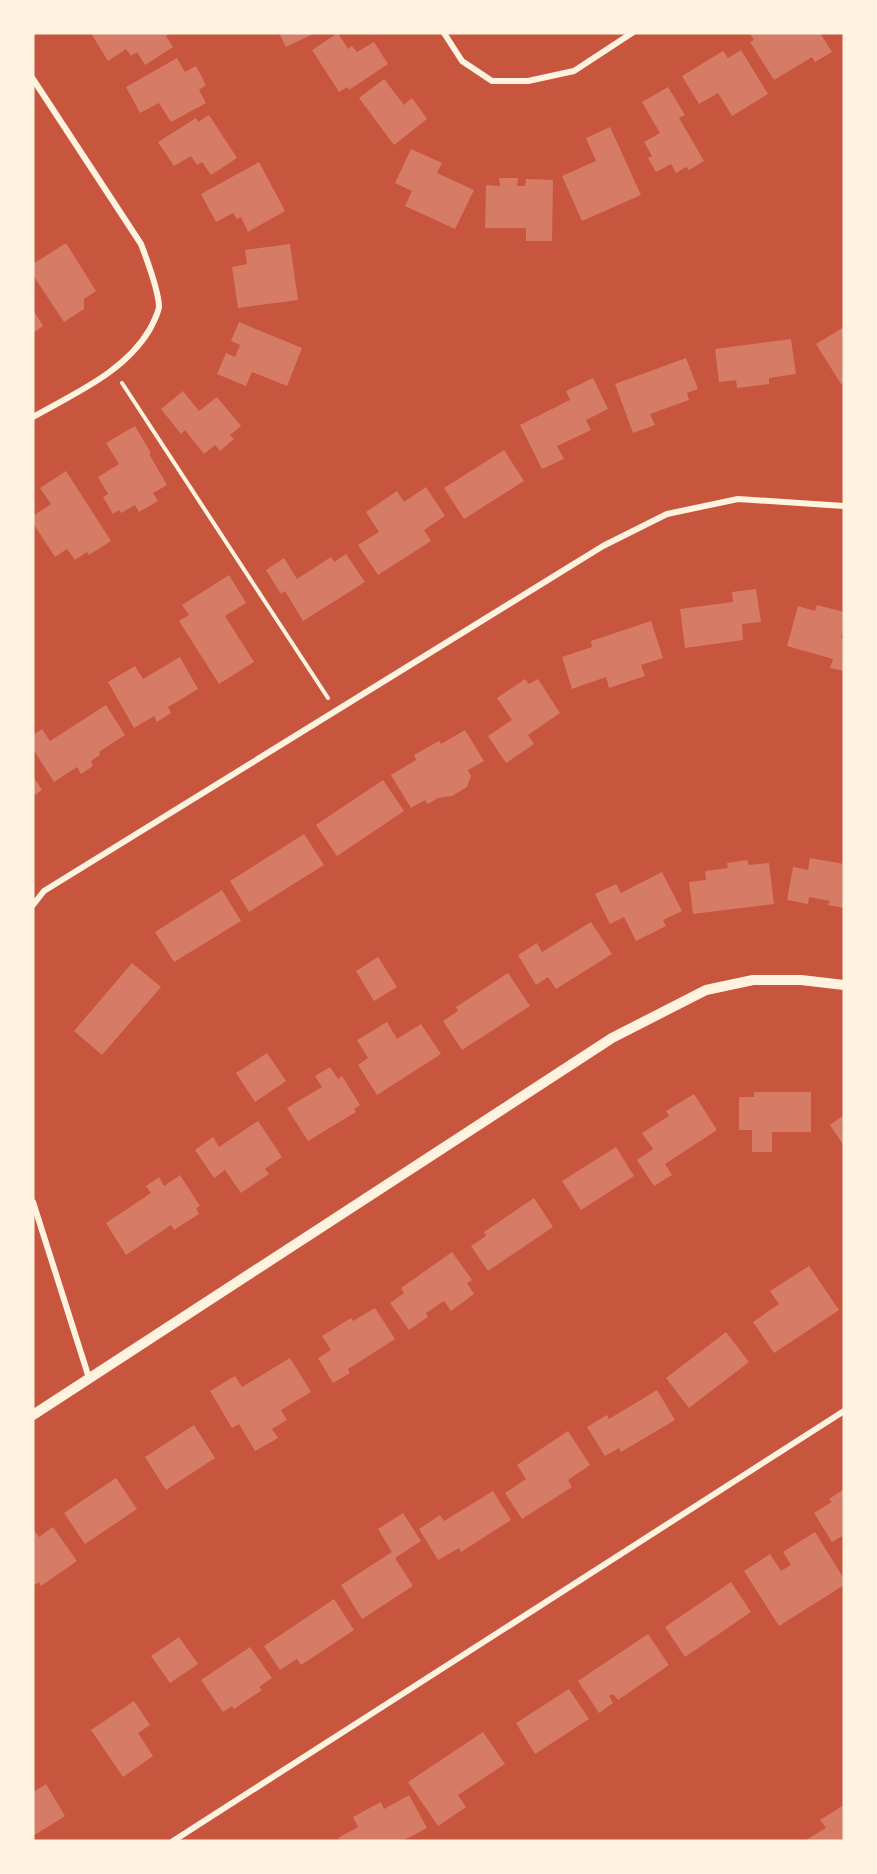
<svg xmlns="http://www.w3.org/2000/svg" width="877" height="1874" font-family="Roboto,sans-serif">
<rect width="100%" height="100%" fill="#c8553d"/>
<g fill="#d67c66">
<path d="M95,33H170L166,36L173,47L145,65L137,52L131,56L126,49L108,61L92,35Z"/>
<path d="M279,33H315L286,47Z"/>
<path d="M338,33L348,49L352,46L357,52L374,42L388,64L349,90L347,87L339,92L312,50Z"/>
<path d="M753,33H820L832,52L815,62L812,57L774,80L750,42L754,40L750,34Z"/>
<path d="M741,50L768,94L732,116L718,93L699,104L682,76L723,51L728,58Z"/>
<path d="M177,58L185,72L196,66L206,85L199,90L206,103L171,122L159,103L140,113L126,87Z"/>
<path d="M384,79L404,105L412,98L427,119L394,145L359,98Z"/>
<path d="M668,87L685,115L679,118L704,161L689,170L686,167L676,173L671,164L656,172L648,158L652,156L644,142L660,133L642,102Z"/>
<path d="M209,115L237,158L211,175L202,162L197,165L191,156L174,166L158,142L196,118L198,122Z"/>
<path d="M610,127L641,195L582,221L562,176L596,161L586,138Z"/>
<path d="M411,149L442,163L437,173L474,190L455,229L405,206L412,191L395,183Z"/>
<path d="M259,162L285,211L248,232L241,217L237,219L233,213L216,222L201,194Z"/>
<path d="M499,178H518L517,186H525L526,179L553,180L552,241H526V228H485L486,185L500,186Z"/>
<path d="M66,243L96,291L84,299V309L64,322L33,275V264Z"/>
<path d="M290,244L298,300L238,308L232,267L247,264L245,250Z"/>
<path d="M33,310L43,326L33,333Z"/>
<path d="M239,322L302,348L287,386L252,372L246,386L217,374L226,353L235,357L240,345L231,341Z"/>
<path d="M844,327V383L841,384L816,344Z"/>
<path d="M791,339L796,374L769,378V384L737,388L736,380L719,382L715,349Z"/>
<path d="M686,358L698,389L687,393L689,400L650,414L655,425L633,433L615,384Z"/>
<path d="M593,378L608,409L586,420L591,430L557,446L564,459L542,469L520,425L570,400L566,391Z"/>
<path d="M183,391L199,411L217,397L241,426L230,435L234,439L220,451L215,445L204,454L185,430L181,434L161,409Z"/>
<path d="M135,426L151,453L149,454L167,485L153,493L158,501L139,512L135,505L121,513L119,510L113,514L103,497L108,494L98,477L119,464L106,443Z"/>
<path d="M504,450L524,481L464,519L444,488Z"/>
<path d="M66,471L111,541L89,555L87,552L75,560L67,549L55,557L33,523V516L51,504L40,488Z"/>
<path d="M426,487L445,516L424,530L431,541L378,575L358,545L379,532L366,512L397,491L404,502Z"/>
<path d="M346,554L365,582L303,621L285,591L281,594L266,570L284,558L297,579L331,557L334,562Z"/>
<path d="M229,575L246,603L225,616L254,662L219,684L179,621L189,615L182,605Z"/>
<path d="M756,589L761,622L742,624L743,640L685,648L680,609L733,602L732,592Z"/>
<path d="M817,605L844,612V626L841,638L844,639V671L830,668L833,659L787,646L798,606L815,611Z"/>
<path d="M651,621L663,658L641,665L645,676L609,688L606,677L572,689L562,657L592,647L591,641Z"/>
<path d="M180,657L198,689L168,707L171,713L157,722L154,716L134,728L108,682L135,666L143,679Z"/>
<path d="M525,679L529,684L538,679L560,713L528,735L534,744L506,763L488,736L512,720L497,698Z"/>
<path d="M106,705L125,735L99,752L100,755L91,761L93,766L81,774L77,767L54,782L33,749V735L42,729L50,741Z"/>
<path d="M465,730L484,761L468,770L471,776L467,787L452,796L438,798L428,804L425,800L411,808L391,775L416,760L414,755L439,741L441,744Z"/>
<path d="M33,776L42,790L33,796Z"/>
<path d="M383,780L404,811L337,856L316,825Z"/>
<path d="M304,834L324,865L249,912L230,881Z"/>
<path d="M810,858L844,864V908L828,905L830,901L809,897L808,904L787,900L793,867L808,870Z"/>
<path d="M748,860V865L769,863L774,904L693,914L689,882L706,880L705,871L728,868L727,863Z"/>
<path d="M662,872L682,911L663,920L666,926L636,941L624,917L610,924L595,894L616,884L621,893Z"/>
<path d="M222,890L241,921L174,962L155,932Z"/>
<path d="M591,922L612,954L556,989L548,977L536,985L518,955L537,943L542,952Z"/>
<path d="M378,957L397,987L374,1001L356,971Z"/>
<path d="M132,963L161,987L102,1055L74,1031Z"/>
<path d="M508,973L530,1006L462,1050L443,1021L458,1011L456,1007Z"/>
<path d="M387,1022L397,1039L421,1024L441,1054L377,1095L358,1065L368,1058L357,1040Z"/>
<path d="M267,1053L286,1081L255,1102L236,1073Z"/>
<path d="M330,1067L338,1079L342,1076L360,1105L354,1109L356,1112L308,1141L287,1108L322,1087L315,1076Z"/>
<path d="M754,1092H811V1132H772V1152H752V1130H739V1097H754Z"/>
<path d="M694,1094L717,1130L665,1164L672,1175L654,1186L637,1160L653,1149L642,1133L669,1116L666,1111Z"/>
<path d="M844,1115V1146L830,1125Z"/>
<path d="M258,1121L282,1157L265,1169L269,1174L241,1193L225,1170L214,1178L195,1150L213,1137L219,1147Z"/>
<path d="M616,1147L634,1176L581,1210L562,1181Z"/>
<path d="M180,1175L200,1206L196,1208L199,1214L174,1230L171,1225L126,1255L106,1223L151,1193L146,1186L159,1177L164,1186Z"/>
<path d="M534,1198L553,1227L488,1271L471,1246L486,1236L484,1232Z"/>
<path d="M452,1252L472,1280L467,1283L474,1294L451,1311L444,1301L426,1313L428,1317L409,1330L390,1303L404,1293L401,1288Z"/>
<path d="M809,1266L839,1310L774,1353L753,1322L779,1304L770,1291Z"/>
<path d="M375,1308L395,1339L348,1369L350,1373L333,1383L318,1358L331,1350L322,1336L351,1318L353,1321Z"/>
<path d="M726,1332L749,1362L689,1408L666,1378Z"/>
<path d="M290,1358L311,1392L281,1410L287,1420L272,1429L278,1438L255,1451L239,1424L232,1428L210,1391L235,1376L242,1387Z"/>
<path d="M657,1390L675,1420L621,1452L619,1448L605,1456L587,1427L607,1415L609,1419Z"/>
<path d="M194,1425L215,1458L166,1490L145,1457Z"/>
<path d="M568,1431L590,1465L568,1480L572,1487L522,1519L505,1493L526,1479L517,1465Z"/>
<path d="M116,1478L137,1509L85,1544L64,1513Z"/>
<path d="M844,1489V1535L832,1542L814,1513L832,1502L829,1499Z"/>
<path d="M493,1491L511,1520L461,1552L459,1548L438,1560L419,1529L440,1515L444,1521Z"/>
<path d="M403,1513L421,1541L395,1558L413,1586L362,1619L341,1585L392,1552L378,1529Z"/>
<path d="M53,1527L77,1561L41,1586L39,1582L33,1586V1529L39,1537Z"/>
<path d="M815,1532L844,1579V1585L779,1626L744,1571L770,1554L781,1571L791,1565L783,1552Z"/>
<path d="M731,1582L751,1612L685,1657L665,1627Z"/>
<path d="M334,1599L354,1630L301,1665L297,1659L280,1670L264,1646Z"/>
<path d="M648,1634L669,1665L618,1700L613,1694L609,1696L613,1703L599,1713L578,1681Z"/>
<path d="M179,1637L198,1664L170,1683L151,1656Z"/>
<path d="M250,1647L272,1678L259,1687L262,1690L234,1709L232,1706L223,1712L201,1680Z"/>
<path d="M569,1689L589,1719L535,1754L516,1723Z"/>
<path d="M134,1701L150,1725L138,1733L153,1756L123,1777L91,1730Z"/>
<path d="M483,1732L505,1764L458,1795L466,1807L438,1826L408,1782Z"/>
<path d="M46,1784L65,1816L33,1836V1792Z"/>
<path d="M409,1795L427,1828L402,1841H340L338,1838L358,1827L353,1817L381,1802L384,1809Z"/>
<path d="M844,1805V1841H804L826,1828L820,1820Z"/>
</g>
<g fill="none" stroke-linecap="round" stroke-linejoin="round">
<path stroke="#fff3e0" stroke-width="4" d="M122,383L328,698"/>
<g stroke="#fff3e0" stroke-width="6">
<path d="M444,33L462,61L492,81H528L574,71L632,33"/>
<path d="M33,79L141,244C147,260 159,291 159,307C158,314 153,323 150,329C125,372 75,393 33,417"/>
<path d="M33,905L44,891L603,546L667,514L738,499L844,506"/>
<path d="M33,1202L89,1378"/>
<path d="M173,1841L844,1411"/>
</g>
<path stroke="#fff3e0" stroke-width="10" d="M33,1415L612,1038L706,990L753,980H801L844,985"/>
</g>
<rect width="877" height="1874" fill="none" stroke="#fff3e0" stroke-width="69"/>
</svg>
